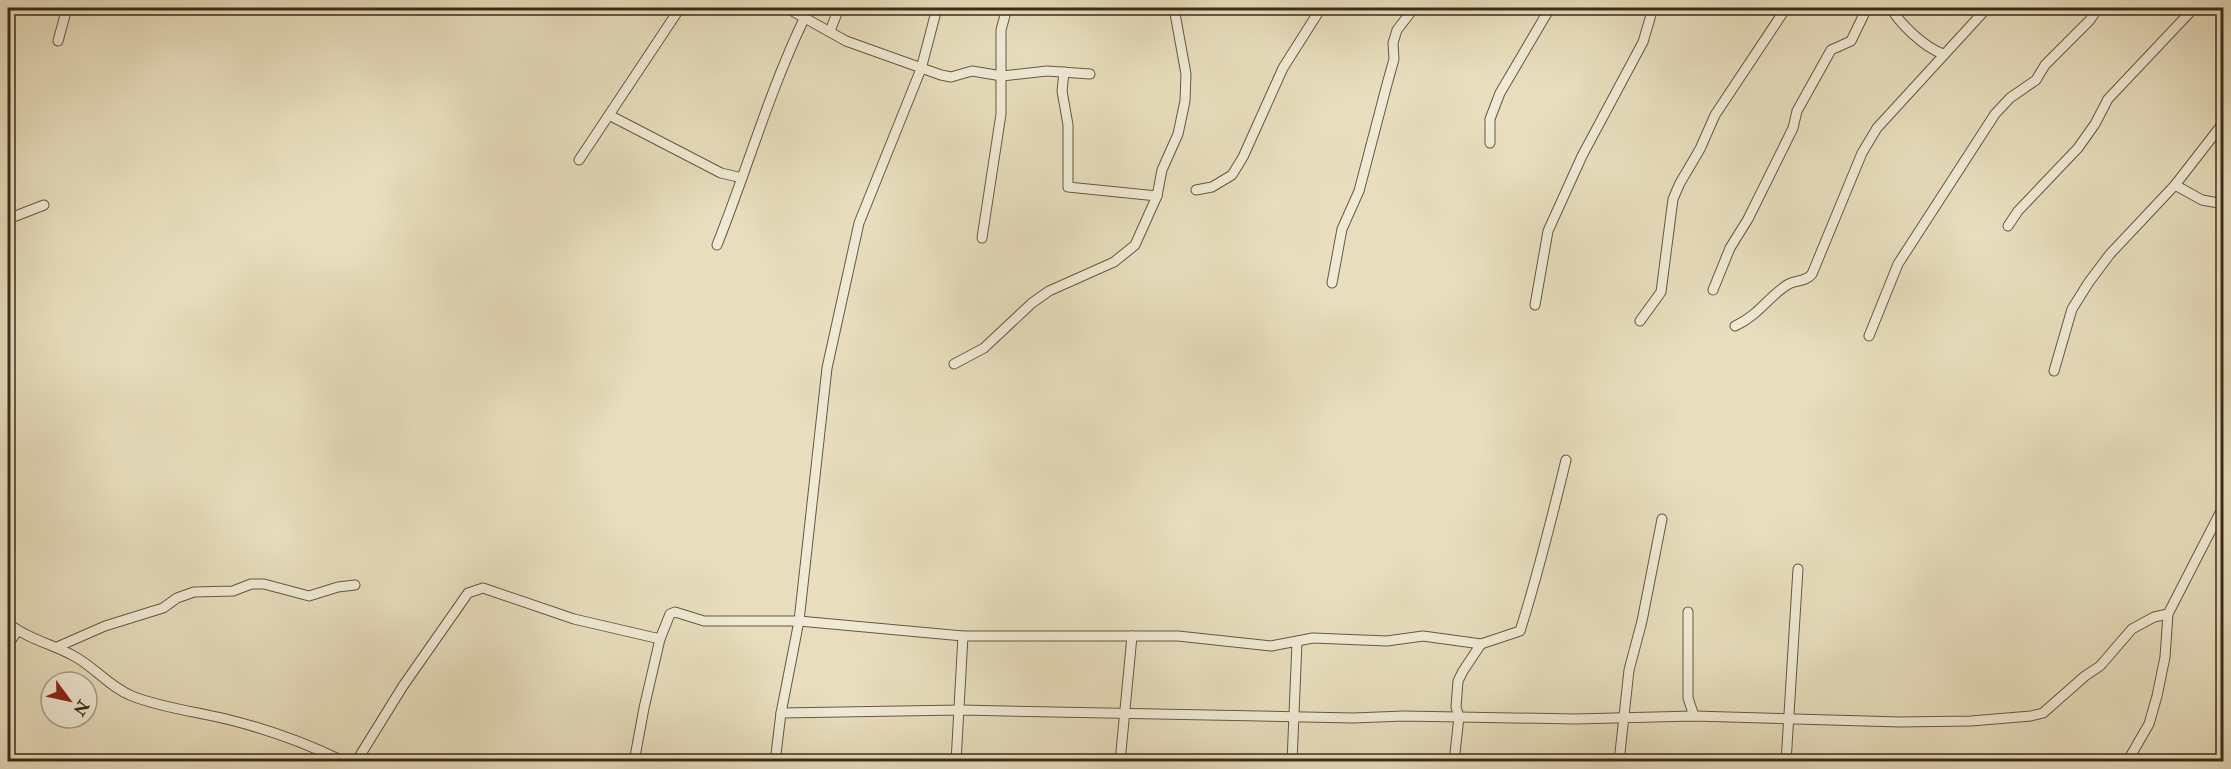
<svg xmlns="http://www.w3.org/2000/svg" width="2231" height="769" font-family="'IM FELL Double Pica',serif">
<rect width="100%" height="100%" fill="#e8debd"/>
<filter id="stains"><feTurbulence type="fractalNoise" baseFrequency=".00333" numOctaves="4"/><feColorMatrix values="0 0 0 0 .2 0 0 0 0 .09 0 0 0 0 .02 0 0 0 .5 -.17"/></filter>
<radialGradient id="worn" r=".72"><stop offset=".6" stop-color="#630" stop-opacity="0"/><stop offset="1" stop-color="#630" stop-opacity=".3"/></radialGradient>
<g fill="none" stroke-linecap="round" stroke-linejoin="round">
<defs>
<g id="minor">
<path d="M787,8L846,41L941,75L951,77L972,71L1002,76L1047,71L1090,74"/>
<path d="M1891,8C1900,24 1924,47 1943,54"/>
<path d="M830,31L839,8"/>
<path d="M58,41L67,8"/>
<path d="M1064,72L1062,91L1068,125V187L1157,196"/>
<path d="M609,115L721,173L742,178"/>
<path d="M1490,143V119L1500,93L1550,8"/>
<path d="M579,160L680,8"/>
<path d="M2175,185L2202,200L2224,204"/>
<path d="M1196,190L1212,187L1232,175L1243,157L1283,68L1321,8"/>
<path d="M8,219L44,205"/>
<path d="M2008,226L2018,211L2078,148L2095,124L2108,99L2194,8"/>
<path d="M982,238L1001,114V30L1007,8"/>
<path d="M717,245C747,170 769,92 804,19"/>
<path d="M1332,283L1342,229L1359,191L1386,88L1394,59L1393,43L1397,30L1414,8"/>
<path d="M1713,290L1730,248L1748,219L1793,128L1797,111L1831,50L1851,41L1867,8"/>
<path d="M1535,305L1548,231L1582,156L1643,42L1653,8"/>
<path d="M1640,321L1661,292L1673,199L1680,183L1700,149L1715,115L1786,8"/>
<path d="M1735,326C1759,315 1768,297 1787,285C1795,280 1806,282 1812,274L1862,153L1877,128L1987,8"/>
<path d="M1869,336L1898,264L1995,114L2010,98L2036,80L2045,65L2090,20L2098,8"/>
<path d="M954,364L984,348L1032,303L1049,291L1114,262L1135,245L1157,196L1162,170L1178,134L1185,101L1186,74L1174,8"/>
<path d="M2054,371L2072,309L2089,282L2110,254L2175,185L2224,122"/>
<path d="M1688,612V698L1694,716"/>
<path d="M8,623C26,638 51,644 72,655C94,666 109,687 132,696C162,708 198,712 230,720C270,730 308,744 345,762"/>
<path d="M8,645L17,631L13,630"/>
<path d="M57,647L105,626L163,608L177,598L194,592L233,591L251,584H264L309,596L338,587L355,585"/>
<path d="M781,713L960,710L1353,718L1404,716L1575,719L1694,716L1900,722L1971,721L2031,716L2043,713L2085,676L2100,666L2132,629L2154,617L2168,614"/>
<path d="M356,762L403,686L468,593L483,588L574,619L660,639"/>
<path d="M634,762L644,708L660,639L670,614L675,612L704,621H799L963,636H1178L1271,646L1313,638L1387,641L1423,636L1481,644"/>
<path d="M775,762L781,713L799,621L827,368L859,223L921,69L937,8"/>
<path d="M956,762L963,636"/>
<path d="M1120,762L1132,636"/>
<path d="M1292,762L1297,642"/>
<path d="M1454,762L1459,717L1456,707L1458,681L1463,671L1481,644L1520,631C1538,575 1552,517 1566,460"/>
<path d="M1619,762L1629,670L1642,621L1662,519"/>
<path d="M1786,762L1798,569"/>
<path d="M2127,762L2149,724L2157,696L2165,657L2168,614L2224,505"/>
</g>
</defs>
<use href="#minor" stroke="#665842" stroke-width="11"/>
<use href="#minor" stroke="#f0ead4" stroke-width="9"/>
</g>
<rect width="2231" height="769" fill="none" stroke="#e8debd" stroke-width="30"/>
<rect x="9" y="9" width="2213" height="751" fill="none" stroke="#3a2c19" stroke-width="3"/>
<rect x="15" y="15" width="2201" height="739" fill="none" stroke="#3a2c19" stroke-width="1.5"/>
<g transform="translate(69 700) rotate(123)"><circle r="28" fill="#f0ead4" stroke="#a79e89" stroke-width="1.5"/>
<path d="M0-4.5L10 22L0 15L-10 22Z" fill="#8f2418"/>
<text y="-9" font-size="16" font-weight="bold" text-anchor="middle" fill="#3a2c19">N</text>
</g>
<rect width="100%" height="100%" filter="url(#stains)"/>
<rect width="100%" height="100%" fill="url(#worn)"/>
</svg>
